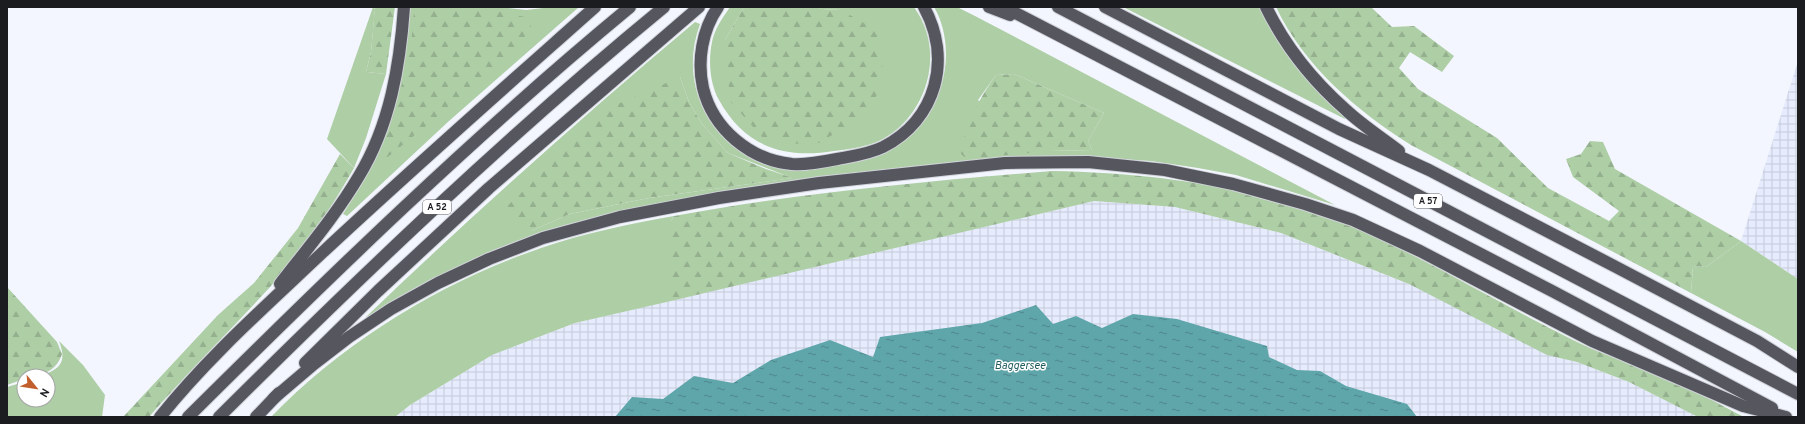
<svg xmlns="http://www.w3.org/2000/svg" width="1805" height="424" font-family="Overpass,sans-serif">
<defs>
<pattern id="industrial-grid" width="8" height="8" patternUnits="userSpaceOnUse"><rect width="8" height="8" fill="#e6ecfd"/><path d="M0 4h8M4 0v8" fill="none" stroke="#c5cad9"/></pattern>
<pattern id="forest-firs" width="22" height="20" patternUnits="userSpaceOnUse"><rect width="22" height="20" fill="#aecea5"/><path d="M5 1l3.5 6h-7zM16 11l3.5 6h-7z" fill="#95b08e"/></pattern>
<pattern id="water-ripples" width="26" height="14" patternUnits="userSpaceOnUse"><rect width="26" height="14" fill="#5fa6ab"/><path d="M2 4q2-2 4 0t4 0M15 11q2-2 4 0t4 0" fill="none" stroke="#4e868b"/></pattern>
</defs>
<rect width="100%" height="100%" fill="#f3f6fe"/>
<g fill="url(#industrial-grid)">
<path d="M1798,61V279L1741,241Z"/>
<path d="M1094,201L1175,207L1281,233L1409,284L1547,354L1577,362L1629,382L1698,417H395L410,405L491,355L575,323Z"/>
</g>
<g fill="#aecea5" fill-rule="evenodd">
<path d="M373,7L375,9L371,52L366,72L386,74L366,138L354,168L327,139Z"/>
<path d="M410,7H500L526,10L552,7H579L449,121L347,216L343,214L360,187L375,156L401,73L408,33Z"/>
<path d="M730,7H744L725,40L842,10L821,9L819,7H914C917,12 921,17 923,23C942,65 922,119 881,140C866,147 850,149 834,151C784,159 745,147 719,100C710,84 708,61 712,42C714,30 723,17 730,7Z"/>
<path d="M934,7H957L975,16L1335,205L1236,175L1198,168L1151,161L1086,157L818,180L540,233L486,253L437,277L371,316L366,317C472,215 582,117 695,22L700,24C675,92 718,158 789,170C806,173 825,167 843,164C895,154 926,136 942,83C949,59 947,29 934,7ZM1014,74L1104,113L1088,141L1092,150L1050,151L978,100L996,75ZM680,77L689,102L702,124L728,153L792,178L649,198L570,214L531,231Z"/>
<path d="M1123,7H1260C1283,50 1308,84 1345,116V119Z"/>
<path d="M674,216L671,221V301L575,323L492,355L410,405L395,417H271C346,340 440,283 541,248C584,233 629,224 674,216Z"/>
<path d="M1741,241L1798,279V352L1765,332L1691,293L1693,266L1706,267Z"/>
<path d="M59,341L83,365L105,395L102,417H7V387L24,382V400H48V376H40C61,369 67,362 59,341Z"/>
</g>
<g fill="url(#forest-firs)">
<path d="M375,7H395L386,74L366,72L371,52Z"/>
<path d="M414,7H477L530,18L531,30L479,83L384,160L379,153C397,107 413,57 414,7Z"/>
<path d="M744,7H819L821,9L841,10L878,31L884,80L868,113L819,143L787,144L763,138L730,101L725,40Z"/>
<path d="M1276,7H1371L1392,27L1414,26L1454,56L1442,72L1410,52L1399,68L1418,89L1497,138L1548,188L1609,221L1619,211L1573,177L1566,159L1581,154L1590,141L1603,142L1615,169L1741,241L1706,267L1693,266L1691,293L1411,145C1357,111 1304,66 1276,7Z"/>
<path d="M1014,74L1104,113L1088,141L1092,150L1050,151L967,159L961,154C966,122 978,101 996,75Z"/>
<path d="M680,77L689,102L702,124L728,153L766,169L793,178L649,198L570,214L531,231L518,230L504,209L613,106Z"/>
<path d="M340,154L354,168C332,206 309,243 280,276C237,324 191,368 149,417H123L218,315L254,283L298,228Z"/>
<path d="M1052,171C1156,173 1262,187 1358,229C1433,262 1503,306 1577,342C1605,356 1635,364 1664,377C1691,388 1717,403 1744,417H1698L1629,382L1577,362L1547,355L1409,284L1281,233L1175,207L1094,201L671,301V221L674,216C799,193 926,181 1052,171Z"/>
<path d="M7,287L57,342L62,354C56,372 42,376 24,376V379L7,385Z"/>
</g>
<path fill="url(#water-ripples)" d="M1036,305L1053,324L1076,316L1102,328L1133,314L1177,319L1267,346L1269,357L1297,370L1320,371L1346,386L1407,404L1417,417H615L632,397L663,399L694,376L733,383L771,360L830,340L873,357L880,337L982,323Z"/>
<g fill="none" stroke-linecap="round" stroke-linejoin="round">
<defs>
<g id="motorway">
<path d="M718,7C702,30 697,61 703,88C713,129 750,160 792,164C807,165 822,162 837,159C853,156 869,154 883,147C937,119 952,59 924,7"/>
<path d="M989,7L1010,15"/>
<path d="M1004,7L1554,292L1772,408"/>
<path d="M1058,7L1798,394"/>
<path d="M1105,7L1339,129L1429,170L1616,267L1757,341L1798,367"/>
<path d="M1266,7C1285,46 1313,81 1346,110C1362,125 1382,138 1399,151"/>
<path d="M280,284C307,249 336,215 359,176C390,125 400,65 404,7"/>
<path d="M305,363L378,291L489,188L699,7"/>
<path d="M274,398L314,364L349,337L391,309L438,283L489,259L543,238L620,217L719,198L819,183L1005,163L1088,162L1165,170L1233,184L1305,204L1353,220L1420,251L1592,341L1743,406L1786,417"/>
<path d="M160,417C208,357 267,305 323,252C412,169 504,88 595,7"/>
<path d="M188,417C331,275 475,135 630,7"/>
<path d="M219,417C362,275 508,135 664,7"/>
<path d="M256,417L279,393"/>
</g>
</defs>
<use href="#motorway" stroke="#d0d3da" stroke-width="14"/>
<use href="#motorway" stroke="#56565f" stroke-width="12"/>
</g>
<g text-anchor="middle" stroke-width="3" stroke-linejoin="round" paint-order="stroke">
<g fill="#fff" stroke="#5f6063" stroke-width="1">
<rect x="1414" y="194" width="28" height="14" rx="3"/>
<rect x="423" y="200" width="28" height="14" rx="3"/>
</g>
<g font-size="9" font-weight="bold" fill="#1b1c20">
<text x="1428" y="204">A 57</text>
<text x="437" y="210">A 52</text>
</g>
<g font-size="11" font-style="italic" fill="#205c60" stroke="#fff">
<text x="1020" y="369">Baggersee</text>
</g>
</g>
<rect width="1805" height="424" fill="none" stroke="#1b1c20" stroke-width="16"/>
<g transform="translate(36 388) rotate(120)"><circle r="19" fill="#ffffff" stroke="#a4a4a6"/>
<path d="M0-3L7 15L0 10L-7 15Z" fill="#c25e2b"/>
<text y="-6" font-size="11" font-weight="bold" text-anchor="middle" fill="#1b1c20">N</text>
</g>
</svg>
